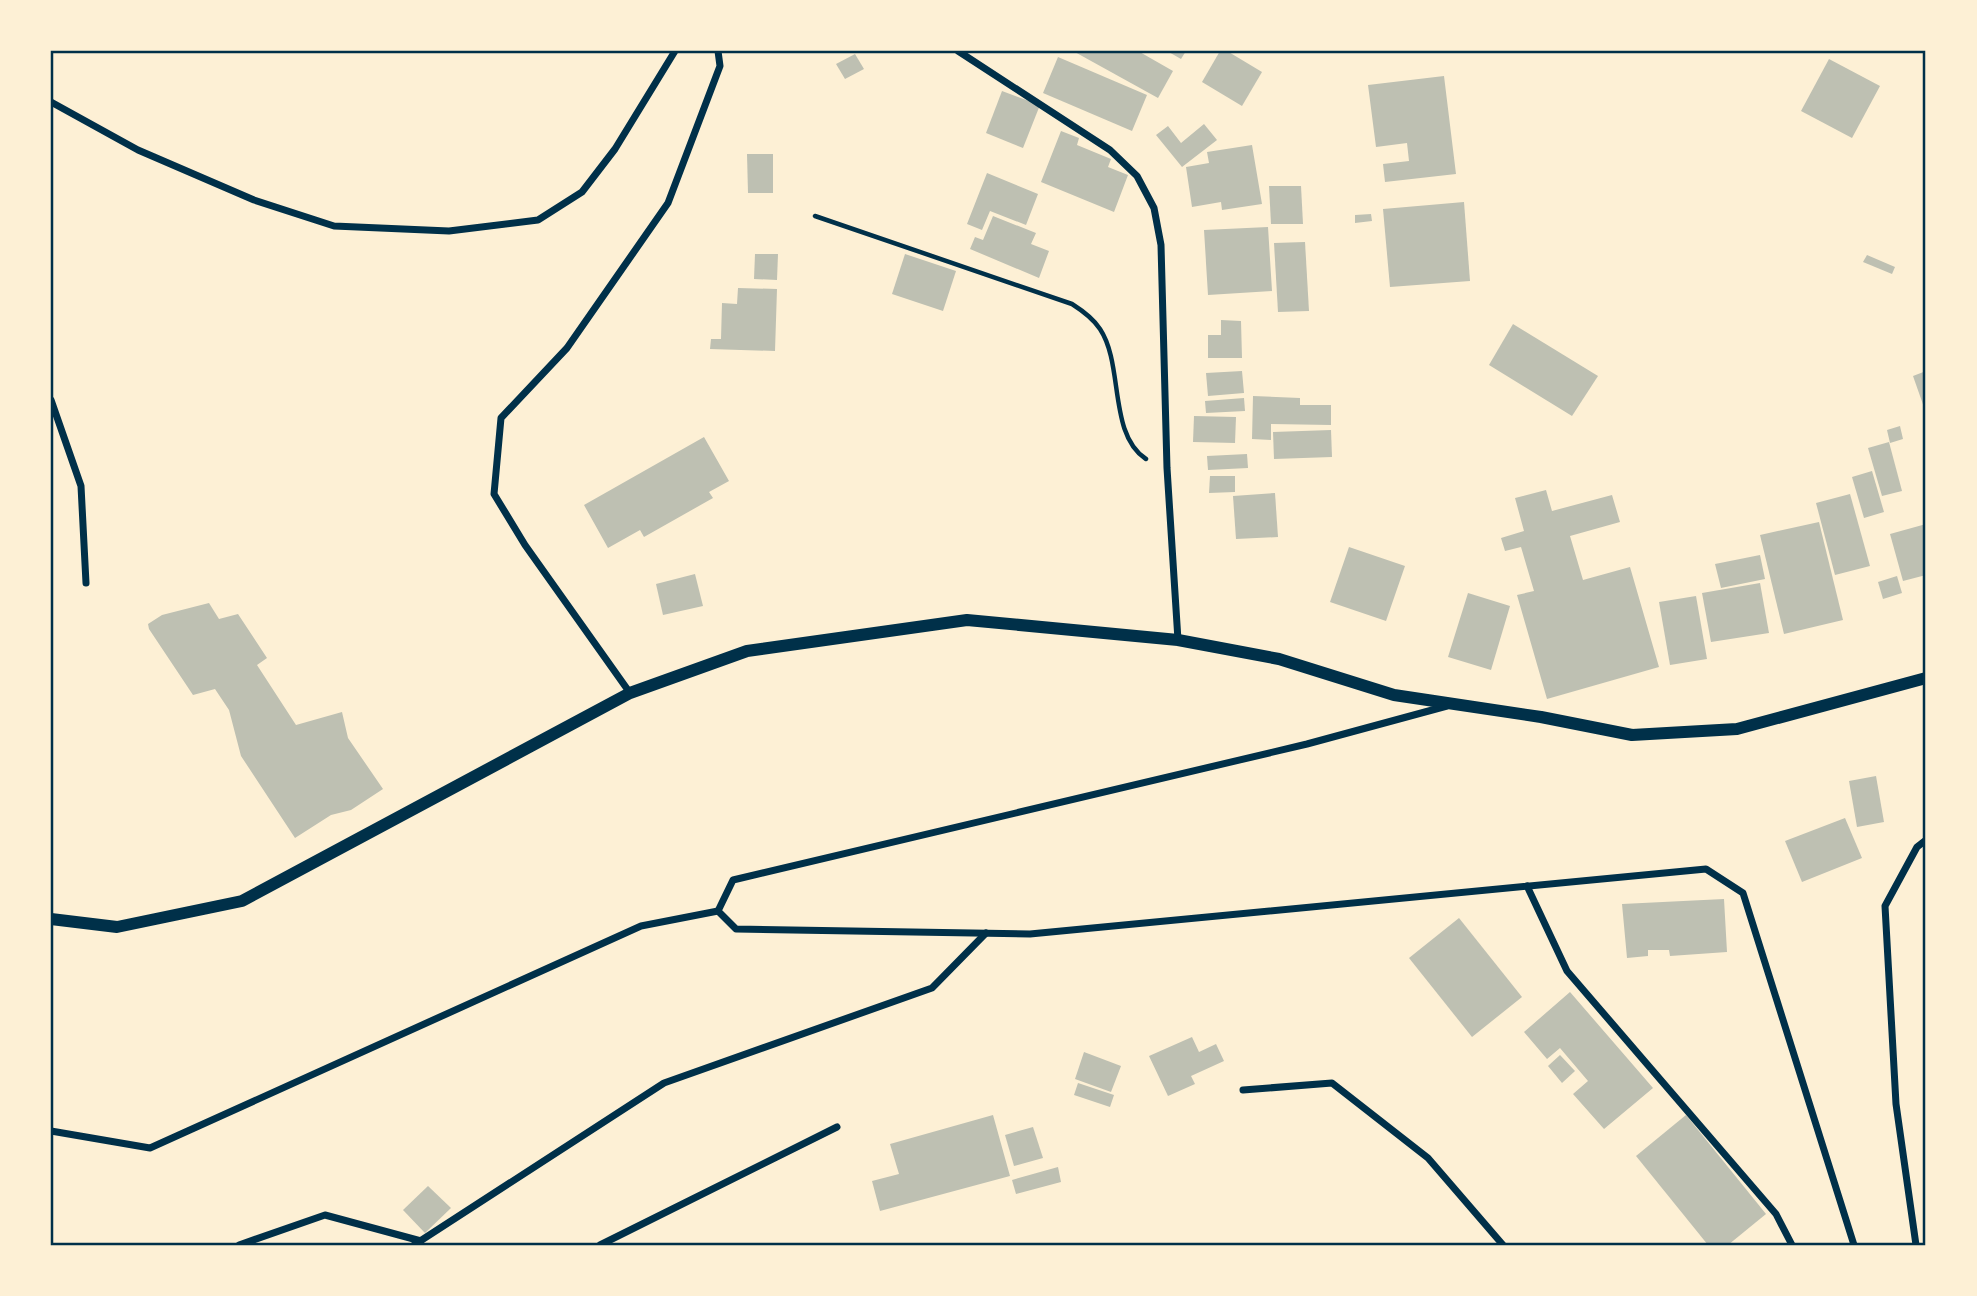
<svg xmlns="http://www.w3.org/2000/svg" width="1977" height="1296" font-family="'DM Sans',sans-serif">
<rect width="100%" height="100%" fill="#fdf0d5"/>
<g fill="#bec0b2">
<path d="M1073,51H1138L1173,71L1158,98Z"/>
<path d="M1167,51H1186L1181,59Z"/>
<path d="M1220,51H1227L1262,72L1242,106L1202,82Z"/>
<path d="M855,54L864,69L845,79L836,64Z"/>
<path d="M1058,57L1147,95L1132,131L1043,93Z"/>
<path d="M1829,59L1880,86L1852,138L1801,111Z"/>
<path d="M1444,76L1456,174L1385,182L1383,164L1409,161L1407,143L1376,147L1368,85Z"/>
<path d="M1002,91L1040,105L1023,148L986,133Z"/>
<path d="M1204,124L1217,140L1182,167L1156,135L1168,126L1181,143Z"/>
<path d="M1061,131L1079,138L1077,145L1111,159L1108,167L1128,175L1114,212L1041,182Z"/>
<path d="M1252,145L1262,204L1222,210L1221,202L1192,207L1186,167L1209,163L1207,152Z"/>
<path d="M747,154H773V193H748Z"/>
<path d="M987,173L1038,194L1026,225L990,211L982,230L967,224Z"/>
<path d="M1269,186H1301L1303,224H1271Z"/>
<path d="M1464,202L1470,281L1390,287L1383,209Z"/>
<path d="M1371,214L1372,221L1355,223V215Z"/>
<path d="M993,216L1036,233L1031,244L1049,251L1039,278L970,249L975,237L983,240Z"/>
<path d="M1268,227L1272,291L1208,295L1204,230Z"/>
<path d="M1305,242L1309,311L1278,312L1274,243Z"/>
<path d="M755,254H778L777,280L754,279Z"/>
<path d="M905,254L956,271L943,311L892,294Z"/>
<path d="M1867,255L1895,267L1892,274L1863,262Z"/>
<path d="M738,288L777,289L775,351L710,349L711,339H721L722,303L737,304Z"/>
<path d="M1221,320L1241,321L1242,358H1208V335H1221Z"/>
<path d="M1513,324L1598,376L1572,416L1489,365Z"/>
<path d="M1242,371L1244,393L1208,396L1206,373Z"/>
<path d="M1926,371V413L1913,376Z"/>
<path d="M1253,396L1300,398V405H1331V425L1271,424V440L1252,439Z"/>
<path d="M1244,398L1245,411L1206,413L1205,401Z"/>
<path d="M1194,416L1236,417L1235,443L1193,442Z"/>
<path d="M1900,426L1903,439L1890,443L1887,430Z"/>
<path d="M1331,430L1332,457L1274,459L1273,432Z"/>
<path d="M704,437L729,481L709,492L713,498L644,537L640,530L608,548L584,505Z"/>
<path d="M1889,442L1902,491L1882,496L1868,448Z"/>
<path d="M1247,454L1248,468L1208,470L1207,456Z"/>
<path d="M1872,471L1884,512L1864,518L1852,477Z"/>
<path d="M1210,476H1235V492L1209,493Z"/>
<path d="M1546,490L1552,511L1612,495L1620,522L1570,536L1583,580L1630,567L1659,667L1547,699L1517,595L1534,591L1521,547L1505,551L1501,538L1524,531L1515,498Z"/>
<path d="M1275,493L1278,537L1236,539L1233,496Z"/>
<path d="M1850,494L1870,566L1835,575L1816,503Z"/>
<path d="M1819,522L1843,620L1784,634L1760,535Z"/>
<path d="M1926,524V575L1903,581L1890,534Z"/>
<path d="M1349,547L1405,566L1386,621L1330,602Z"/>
<path d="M1760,555L1765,579L1721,588L1715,564Z"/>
<path d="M695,574L703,606L663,615L656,584Z"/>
<path d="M1897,576L1902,593L1883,599L1878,582Z"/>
<path d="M1760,583L1769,633L1711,642L1702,593Z"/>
<path d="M1468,593L1510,606L1491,670L1448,657Z"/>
<path d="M1696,596L1707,659L1670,665L1659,602Z"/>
<path d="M209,603L219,619L238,614L267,658L257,665L296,725L342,712L348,738L383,789L351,810L331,815L295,838L241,756L229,710L215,689L193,695L149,629L148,624L162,615Z"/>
<path d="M1876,776L1884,822L1857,827L1849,781Z"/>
<path d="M1845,818L1862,858L1802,882L1785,841Z"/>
<path d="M1724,899L1727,952L1670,956L1669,950H1648V956L1627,958L1622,904Z"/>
<path d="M1459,918L1522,997L1472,1037L1409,958Z"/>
<path d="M1570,992L1653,1088L1604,1129L1573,1094L1588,1081L1560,1048L1547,1059L1524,1032Z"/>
<path d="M1192,1037L1199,1052L1216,1044L1224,1061L1191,1076L1195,1084L1168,1096L1149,1056Z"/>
<path d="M1084,1052L1121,1066L1111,1092L1075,1079Z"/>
<path d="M1560,1055L1575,1071L1562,1083L1548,1066Z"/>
<path d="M1078,1083L1114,1095L1110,1107L1074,1095Z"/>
<path d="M993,1115L1010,1176L880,1211L872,1181L899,1174L890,1144Z"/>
<path d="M1686,1115L1766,1214L1728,1245H1708L1636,1156Z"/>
<path d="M1033,1127L1043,1158L1014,1166L1005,1135Z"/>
<path d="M1058,1167L1061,1182L1016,1194L1012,1180Z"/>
<path d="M428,1186L451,1208L425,1233L403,1210Z"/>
</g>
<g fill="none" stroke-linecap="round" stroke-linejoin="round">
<path stroke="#003049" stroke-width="4.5" d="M815,216L1072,304C1083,311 1093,318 1100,329C1124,365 1108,434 1146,459"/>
<g stroke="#003049" stroke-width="7">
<path d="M958,51L1110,150L1137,176L1154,208L1161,245L1167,468L1178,640"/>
<path d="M51,102L138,150L254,200L334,226L449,231L538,220L582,192L615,149L675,51"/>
<path d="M51,400L81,486L86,583"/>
<path d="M630,693L525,545L494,494L501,418L567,348L668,203L720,66L718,51"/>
<path d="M1447,706L1307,744L733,880L718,911L736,929L1030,934L1706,869L1743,893L1854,1245"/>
<path d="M1527,886L1567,971L1776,1214L1792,1245"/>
<path d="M1243,1090L1332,1083L1428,1158L1503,1245"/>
<path d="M51,1131L150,1148L641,926L718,911"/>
<path d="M239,1245L325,1215L421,1241"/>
<path d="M414,1245L664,1083L932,988L986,933"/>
<path d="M600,1245L837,1127"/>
<path d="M1916,1245L1896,1104L1885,906L1917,847L1926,840"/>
</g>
<path stroke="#003049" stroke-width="12" d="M51,919L117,927L242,901L630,693L747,651L967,620L1178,640L1279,659L1394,695L1541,717L1632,735L1737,729L1926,678"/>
</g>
<rect width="1977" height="1296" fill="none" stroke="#fdf0d5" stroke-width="105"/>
<rect x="52" y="52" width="1872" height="1192" fill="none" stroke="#003049" stroke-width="2.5"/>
</svg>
